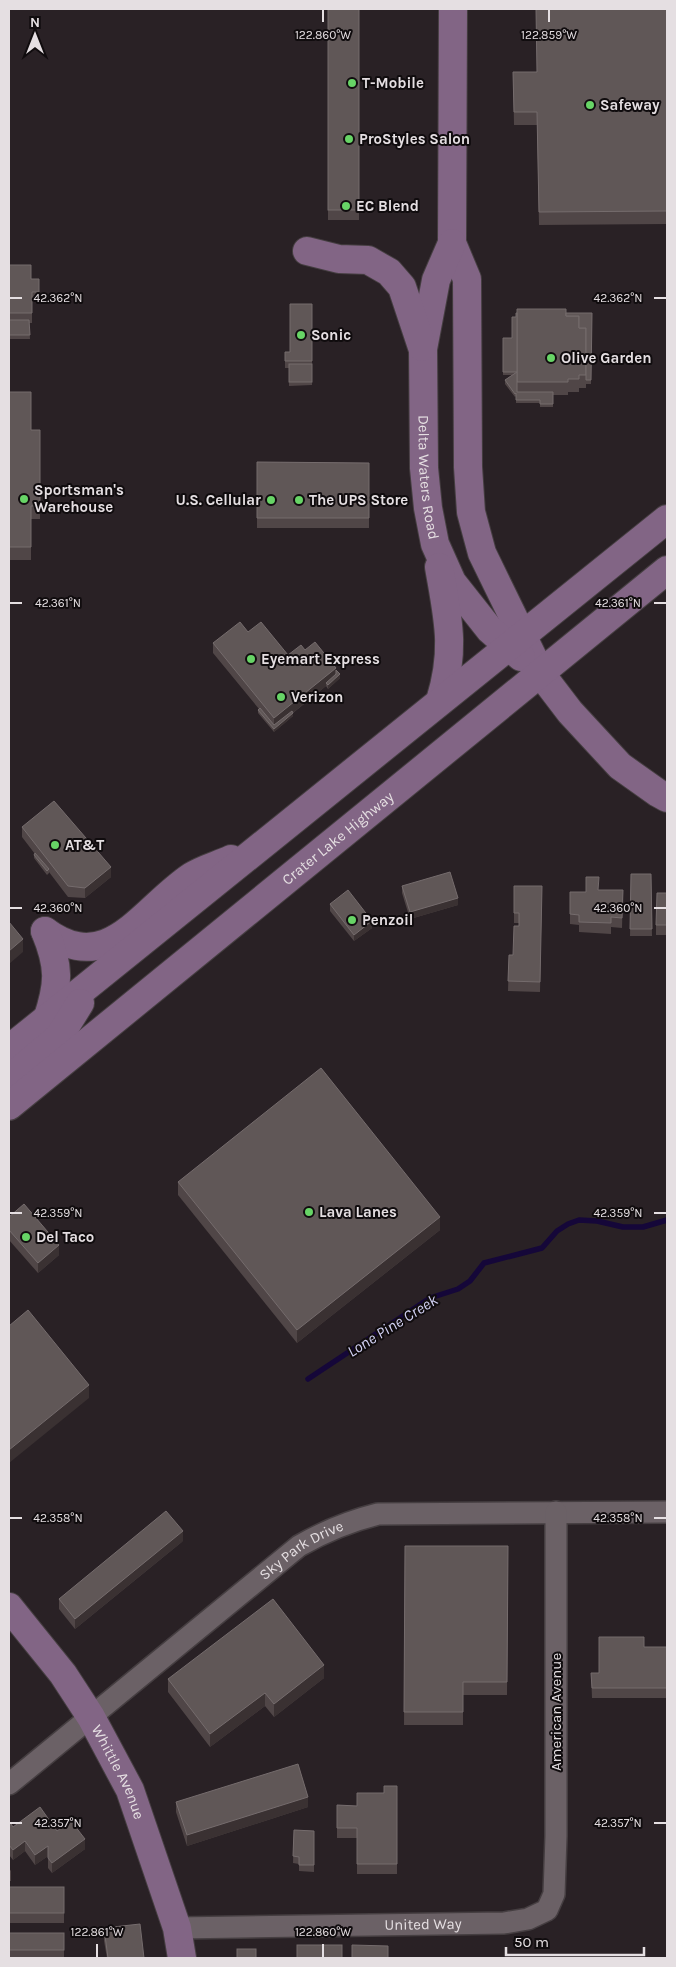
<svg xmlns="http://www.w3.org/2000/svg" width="676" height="1967" font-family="Karla,sans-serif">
<rect width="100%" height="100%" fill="#292125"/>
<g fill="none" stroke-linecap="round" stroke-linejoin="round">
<path stroke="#150739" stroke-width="5.5" d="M308,1379L430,1298L458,1289L470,1281L484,1263L542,1248L557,1231L568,1224L579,1220L597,1221L623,1227H643L667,1220"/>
<defs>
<g id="street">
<path id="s1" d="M9,1784L299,1546C325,1531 350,1521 378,1514L667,1512"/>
<path id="s2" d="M177,1928L504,1923L528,1919L547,1910L554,1894L556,1836V1512"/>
</g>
<g id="secondary">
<path d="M453,9L452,243L467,279L468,467L471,512L482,553L541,674L570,712L620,766L658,793L667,798"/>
<path id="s3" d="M452,243L436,280L423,349L424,468L428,508L435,544L452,582L490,630L521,657"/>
<path d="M307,251L339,259L368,260L389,272L402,287L422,347"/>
<path d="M439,567C448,619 456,649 440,701"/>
<path d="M45,931C109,978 142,909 192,876C203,869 218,865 231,859"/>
<path d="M45,931C60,967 59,984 47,1020"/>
<path d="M9,1049L667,519"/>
<path d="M9,1079L59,1037L80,1003"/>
<path id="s4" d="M9,1106L667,570"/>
<path id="s5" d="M9,1607L63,1674L91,1717L130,1790L177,1928L182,1958"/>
</g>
</defs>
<use href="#street" stroke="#453e41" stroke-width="24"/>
<use href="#secondary" stroke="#453e41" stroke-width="30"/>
<use href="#street" stroke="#6b6166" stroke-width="21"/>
<use href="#secondary" stroke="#826585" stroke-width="28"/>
</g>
<g fill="#504647">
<rect x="328" y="9" width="31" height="211"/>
<path d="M667,9V224L539,225L537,125H514L513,72H536Z"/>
<path d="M9,265L31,279H39V302H32V323H29L30,339H9Z"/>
<path d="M312,304V385L289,386V368H285V352H290Z"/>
<path d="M566,313H592L591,384H586V388H579V392H568V395H553V407H540V403H516V396L515,397L505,384V380L512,375H503V338H512Z"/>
<path d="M9,392L31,430H40V519H31V560H9Z"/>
<path d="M257,462L369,463V528H257Z"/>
<path d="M248,632L288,655L305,650L336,670L340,678L328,689L326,686L293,713V716L274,732L258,713V710L259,709L213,653V643Z"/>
<path d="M22,827L111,877L85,898L68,897L49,872V873L47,875L34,858V855L35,854L22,837Z"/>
<path d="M631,874H651L652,936H630Z"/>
<path d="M402,886L458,905L410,919L402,893Z"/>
<path d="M514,886H542L540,992L508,991L509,955H513L519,926V923H514Z"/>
<path d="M599,890H623L622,928L611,927V934L579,932V925L570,924V892H586Z"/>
<path d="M667,893V935H656V925Z"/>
<path d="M330,904L372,928L354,941L330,911Z"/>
<path d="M178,1182L440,1230L297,1343L178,1195Z"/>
<path d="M9,1217L59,1255L38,1273L9,1240Z"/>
<path d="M183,1541L75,1629L59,1609V1599Z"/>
<path d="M405,1546H508L507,1695H463V1725H404Z"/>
<path d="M644,1647H667V1698H592L591,1673H599Z"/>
<path d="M324,1678L274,1717L265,1706L210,1747L168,1692V1679Z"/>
<path d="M397,1786V1874H357V1838H337V1805L357,1806Z"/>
<path d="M176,1802L308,1807L187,1846L176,1812Z"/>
<path d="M9,1821L13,1827L57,1831L85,1849L52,1873L48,1868V1856L35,1865L25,1851L13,1860L9,1855Z"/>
<path d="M294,1830L314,1831V1872L299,1871V1864L293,1863Z"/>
<path d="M9,1868L11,1871V1881H9Z"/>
<rect x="9" y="1887" width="55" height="36"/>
<path d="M104,1928L144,1958H107L104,1941Z"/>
<rect x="9" y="1933" width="55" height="25"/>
</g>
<g fill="#3a3132">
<path d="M336,668V678L340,674V678L328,689V685L326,683V686L274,728V718Z"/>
<path d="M293,713V716L274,732V729Z"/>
<path d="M111,867V877L85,898V888Z"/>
<path d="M458,898V905L410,919V912Z"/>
<path d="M372,921V928L354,941V935Z"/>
<path d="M23,939V952L9,964V951Z"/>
<path d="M440,1217V1230L297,1343V1330Z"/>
<path d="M59,1245V1255L38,1273V1263Z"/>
<path d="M89,1385V1398L9,1463V1450Z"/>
<path d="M183,1531V1541L75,1629V1619Z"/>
<path d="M324,1665V1678L274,1717V1704Z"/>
<path d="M265,1693V1706L210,1747V1734Z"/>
<path d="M308,1797V1807L187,1846V1835Z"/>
<path d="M85,1839V1849L52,1873V1863Z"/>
<path d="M25,1841V1851L13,1860V1850Z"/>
<path d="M48,1846V1856L35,1865V1855Z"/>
</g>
<g fill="#605757" stroke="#756c6d">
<rect x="328" y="9" width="31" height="201"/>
<path d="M536,9H667V211L539,212L537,112H514L513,72H537Z"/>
<path d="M9,265H31V279H39V292H32V313H9Z"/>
<path d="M290,304H312V361H285V352H290Z"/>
<path d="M517,309H566V316H579V328H586V375H579V379H568V382H517Z"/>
<path d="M516,313H517V372H503V338H512V317H516Z"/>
<path d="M566,313H592L591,380H586V328H579V316H566Z"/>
<path d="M9,320H29L30,335H9Z"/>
<rect x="289" y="364" width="23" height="18"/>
<path d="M517,372V392H553V404H540V400H516V393L515,394L505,380Z"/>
<path d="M9,392H31V430H40V506H31V547H9Z"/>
<path d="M257,462L369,463V518H257Z"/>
<path d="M240,622L248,632L261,622L288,655L301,645L305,650L315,642L336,668L274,718L213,643Z"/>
<path d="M336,670L340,674L328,685L326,683L336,674Z"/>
<path d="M260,708L274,725L292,711L293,713L274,729L258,710Z"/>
<path d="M54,801L111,867L85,888L68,886L22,827Z"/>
<path d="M35,853L49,869L47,871L34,855Z"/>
<path d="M450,872L458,898L410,912L402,886Z"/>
<path d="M631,874H651L652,929H630Z"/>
<path d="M586,877H599L598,890H623L622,918L611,917V923L579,922V915L570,914V892H586Z"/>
<path d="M514,886H542L540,982L508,981L509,955H513L514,926H519V913H514Z"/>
<path d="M348,890L372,921L354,935L330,904Z"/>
<path d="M657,893H667V925H656Z"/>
<path d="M9,922L23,939L9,951Z"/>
<path d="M321,1068L440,1217L297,1330L178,1182Z"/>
<path d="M24,1204L59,1245L38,1263L9,1230V1217Z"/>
<path d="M28,1310L89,1385L9,1450V1326Z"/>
<path d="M166,1511L183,1531L75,1619L59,1599Z"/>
<path d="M405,1546H508L507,1682H463V1712H404Z"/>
<path d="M273,1599L324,1665L274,1704L265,1693L210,1734L168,1679Z"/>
<path d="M599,1637H644V1647H667V1688H592L591,1673H599Z"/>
<path d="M298,1764L308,1797L187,1835L176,1802Z"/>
<path d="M384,1786H397V1864H357V1828H337V1805L357,1806V1793H384Z"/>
<path d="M40,1807L57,1831L71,1821L85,1839L52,1863L48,1858V1846L35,1855L25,1841L13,1850L9,1845V1821L13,1827Z"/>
<path d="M294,1830L314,1831V1865H299V1857L293,1856Z"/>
<rect x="9" y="1887" width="55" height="26"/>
<path d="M140,1924L144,1958H108L104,1928Z"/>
<rect x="9" y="1933" width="55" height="17"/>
<rect x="297" y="1945" width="45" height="13"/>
<path d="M352,1945L388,1946V1958H352Z"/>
<rect x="237" y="1949" width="19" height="9"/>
</g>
<path fill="none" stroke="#e5dfe2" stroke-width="2" d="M323,10V22M549,10V22M10,298H22M654,298H666M10,603H22M654,603H666M10,908H22M654,908H666M10,1213H22M654,1213H666M10,1518H22M654,1518H666M10,1823H22M654,1823H666M97,1944V1957M323,1944V1957"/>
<g fill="#67d466" stroke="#100c0e" stroke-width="2">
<circle cx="352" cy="83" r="5"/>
<circle cx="590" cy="105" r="5"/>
<circle cx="349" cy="139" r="5"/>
<circle cx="346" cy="206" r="5"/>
<circle cx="301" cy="335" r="5"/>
<circle cx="551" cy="358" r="5"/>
<circle cx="24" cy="499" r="5"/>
<circle cx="271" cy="500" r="5"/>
<circle cx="299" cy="500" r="5"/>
<circle cx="251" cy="659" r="5"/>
<circle cx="281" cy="697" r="5"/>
<circle cx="55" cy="845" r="5"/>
<circle cx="352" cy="920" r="5"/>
<circle cx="309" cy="1212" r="5"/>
<circle cx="26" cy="1237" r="5"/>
</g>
<g text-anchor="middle" stroke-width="4" stroke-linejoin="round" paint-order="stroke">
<g font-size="15" font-weight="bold" fill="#e5dfe2" stroke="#100c0e" text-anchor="start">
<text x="362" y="88">T-Mobile</text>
<text x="600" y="110">Safeway</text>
<text x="359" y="144">ProStyles Salon</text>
<text x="356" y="211">EC Blend</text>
<text x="311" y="340">Sonic</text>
<text x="561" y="363">Olive Garden</text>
<text x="34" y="495">Sportsman's<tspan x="34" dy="17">Warehouse</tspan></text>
<text x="261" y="505" text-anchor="end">U.S. Cellular</text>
<text x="309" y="505">The UPS Store</text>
<text x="261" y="664">Eyemart Express</text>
<text x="291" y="702">Verizon</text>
<text x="65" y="850">AT&amp;T</text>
<text x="362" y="925">Penzoil</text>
<text x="319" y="1217">Lava Lanes</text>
<text x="36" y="1242">Del Taco</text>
</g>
<g font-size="15" fill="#e5dfe2" stroke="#100c0e">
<text dy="5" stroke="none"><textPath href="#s3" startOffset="239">Delta Waters Road</textPath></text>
<text dy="5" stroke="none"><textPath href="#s4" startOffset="424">Crater Lake Highway</textPath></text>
<text dy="5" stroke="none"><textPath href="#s1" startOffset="375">Sky Park Drive</textPath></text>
<text transform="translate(556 1712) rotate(-90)" y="5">American Avenue</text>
<text dy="5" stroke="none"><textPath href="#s5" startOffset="199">Whittle Avenue</textPath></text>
<text dy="5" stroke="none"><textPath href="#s2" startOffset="246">United Way</textPath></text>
</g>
<g font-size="16" font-style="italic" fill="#d1d0f2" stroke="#100c0e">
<text transform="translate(392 1325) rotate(-32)" y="6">Lone Pine Creek</text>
</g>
</g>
<g font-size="12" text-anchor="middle" fill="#e5dfe2" stroke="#100c0e" stroke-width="4" stroke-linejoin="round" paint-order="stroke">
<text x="323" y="39">122.860°W</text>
<text x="549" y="39">122.859°W</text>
<text x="58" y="302">42.362°N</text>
<text x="618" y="302">42.362°N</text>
<text x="58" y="607">42.361°N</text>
<text x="618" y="607">42.361°N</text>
<text x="58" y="912">42.360°N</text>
<text x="618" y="912">42.360°N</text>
<text x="58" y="1217">42.359°N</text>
<text x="618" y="1217">42.359°N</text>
<text x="58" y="1522">42.358°N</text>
<text x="618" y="1522">42.358°N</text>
<text x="58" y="1827">42.357°N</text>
<text x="618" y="1827">42.357°N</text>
<text x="97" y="1936">122.861°W</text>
<text x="323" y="1936">122.860°W</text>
</g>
<rect width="676" height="1967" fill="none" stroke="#e5dfe2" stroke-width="20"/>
<g transform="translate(35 35)" stroke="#100c0e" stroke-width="4" paint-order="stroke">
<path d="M0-4L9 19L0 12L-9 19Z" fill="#e5dfe2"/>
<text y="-8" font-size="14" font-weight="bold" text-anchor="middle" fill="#e5dfe2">N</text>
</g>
<path d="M506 1947v8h138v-8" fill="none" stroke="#e5dfe2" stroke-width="2.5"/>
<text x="514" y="1947" font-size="15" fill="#e5dfe2" stroke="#100c0e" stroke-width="4" paint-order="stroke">50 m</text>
</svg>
